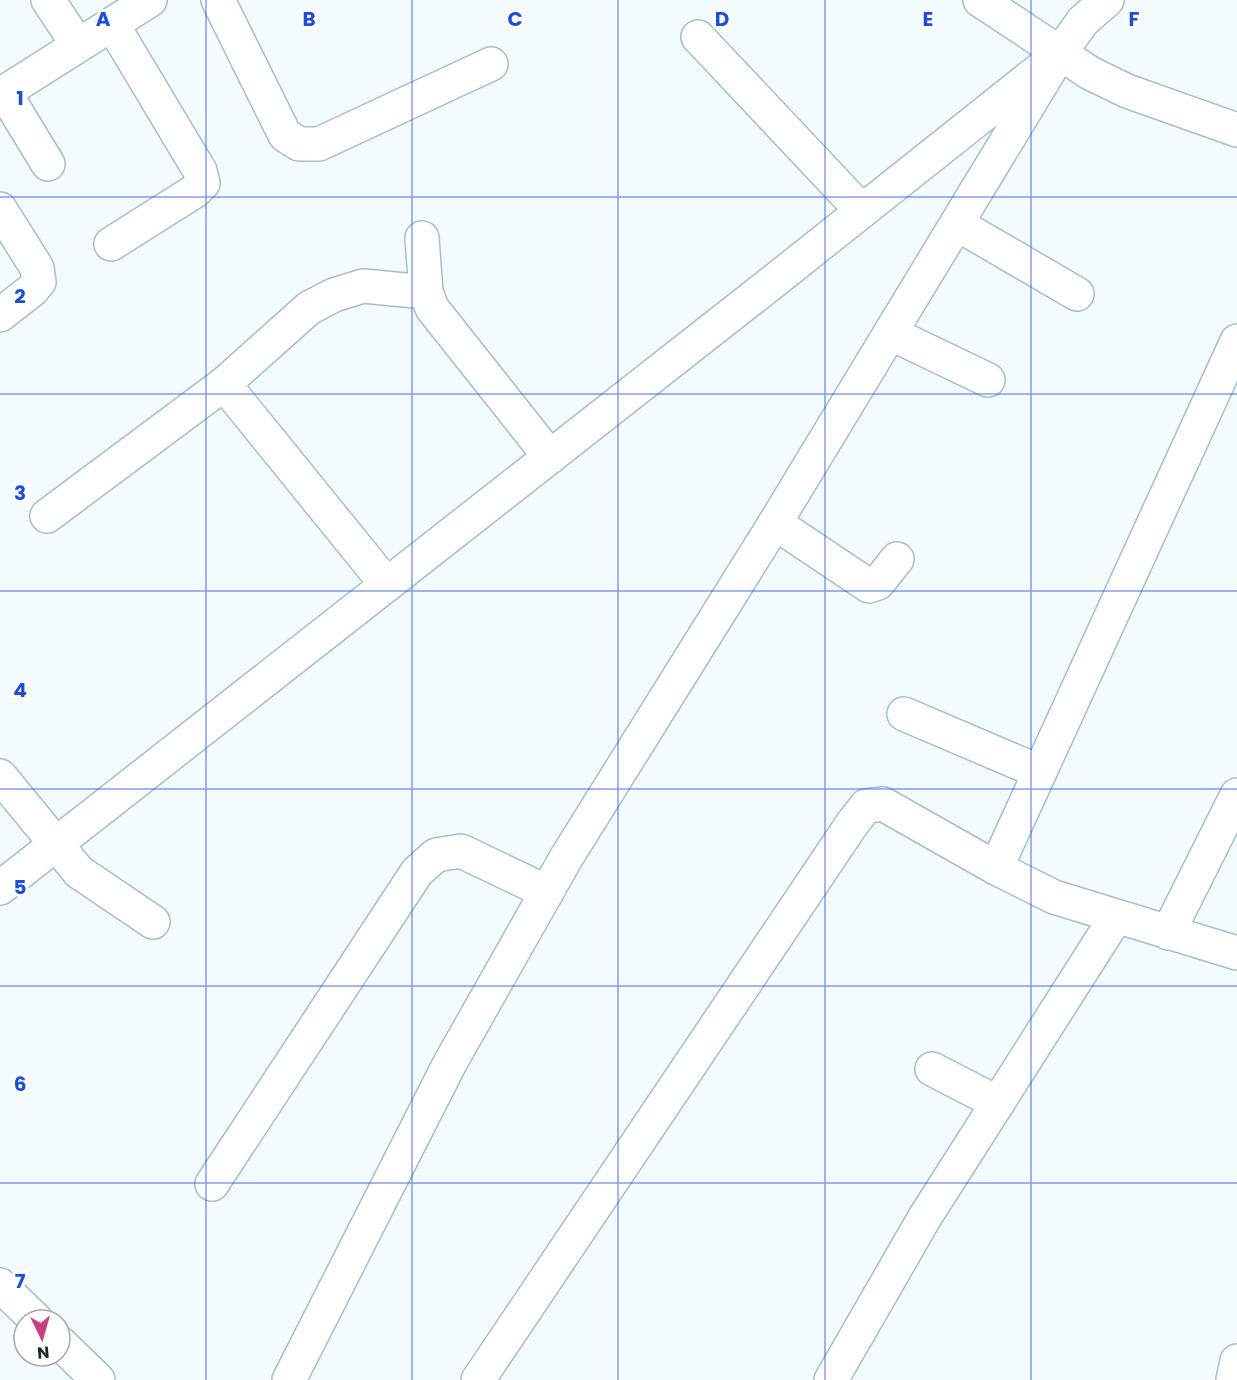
<svg xmlns="http://www.w3.org/2000/svg" width="1237" height="1380" font-family="Poppins,sans-serif">
<rect width="100%" height="100%" fill="#f4fbfe"/>
<g fill="none" stroke-linecap="round" stroke-linejoin="round">
<defs>
<g id="minor">
<path d="M48,0L78,45"/>
<path d="M218,0L285,135L299,144H319L491,64"/>
<path d="M980,0L1090,73L1127,91L1237,130"/>
<path d="M698,37L862,211"/>
<path d="M4,92L48,164"/>
<path d="M0,95L150,0"/>
<path d="M0,209L37,268L39,282L32,290L0,315"/>
<path d="M957,224L1077,294"/>
<path d="M422,238L426,292L432,308L550,457"/>
<path d="M111,244L195,191L203,183L200,171L112,24"/>
<path d="M890,333L988,380"/>
<path d="M224,384L387,585"/>
<path d="M47,516L224,384L309,308L334,295L363,286L426,292"/>
<path d="M775,523L869,586L878,583L897,559"/>
<path d="M904,714L1040,772"/>
<path d="M0,776L79,872L153,922"/>
<path d="M996,868L1237,341"/>
<path d="M0,888L774,281L1042,68"/>
<path d="M1168,933L1237,795"/>
<path d="M932,1069L998,1103"/>
<path d="M212,1184L417,872L436,855L461,851L547,892"/>
<path d="M0,1285L36,1320"/>
<path d="M60,1343L98,1380"/>
<path d="M289,1380L450,1063L566,858L775,523L1060,53L1083,21L1107,0"/>
<path d="M478,1380L852,824L866,806L883,804L996,868L1054,897L1237,953"/>
<path d="M831,1380L925,1217L1116,917"/>
<path d="M1233,1380L1237,1361"/>
</g>
</defs>
<use href="#minor" stroke="#a0c0ce" stroke-width="36"/>
<use href="#minor" stroke="#fff" stroke-width="33"/>
</g>
<path fill="none" stroke="#1d4ed8" stroke-width="1.5" stroke-opacity="0.55" d="M206,0V1380M412,0V1380M618,0V1380M825,0V1380M1031,0V1380M0,197H1237M0,394H1237M0,591H1237M0,789H1237M0,986H1237M0,1183H1237"/>
<g font-size="20" text-anchor="middle" font-weight="bold" fill="#1d4ed8" stroke="#fff" stroke-width="6" stroke-linejoin="round" paint-order="stroke">
<text x="103" y="26">A</text>
<text x="309" y="26">B</text>
<text x="515" y="26">C</text>
<text x="722" y="26">D</text>
<text x="928" y="26">E</text>
<text x="1134" y="26">F</text>
<text x="20" y="105">1</text>
<text x="20" y="303">2</text>
<text x="20" y="500">3</text>
<text x="20" y="697">4</text>
<text x="20" y="894">5</text>
<text x="20" y="1091">6</text>
<text x="20" y="1288">7</text>
</g>
<g transform="translate(42 1338) rotate(175)"><circle r="28" fill="#ffffff" stroke="#a4a9ab" stroke-width="1.5"/>
<path d="M0-4.5L10 22L0 15L-10 22Z" fill="#c64082"/>
<text y="-9" font-size="16" font-weight="bold" text-anchor="middle" fill="#1b272c">N</text>
</g>
</svg>
